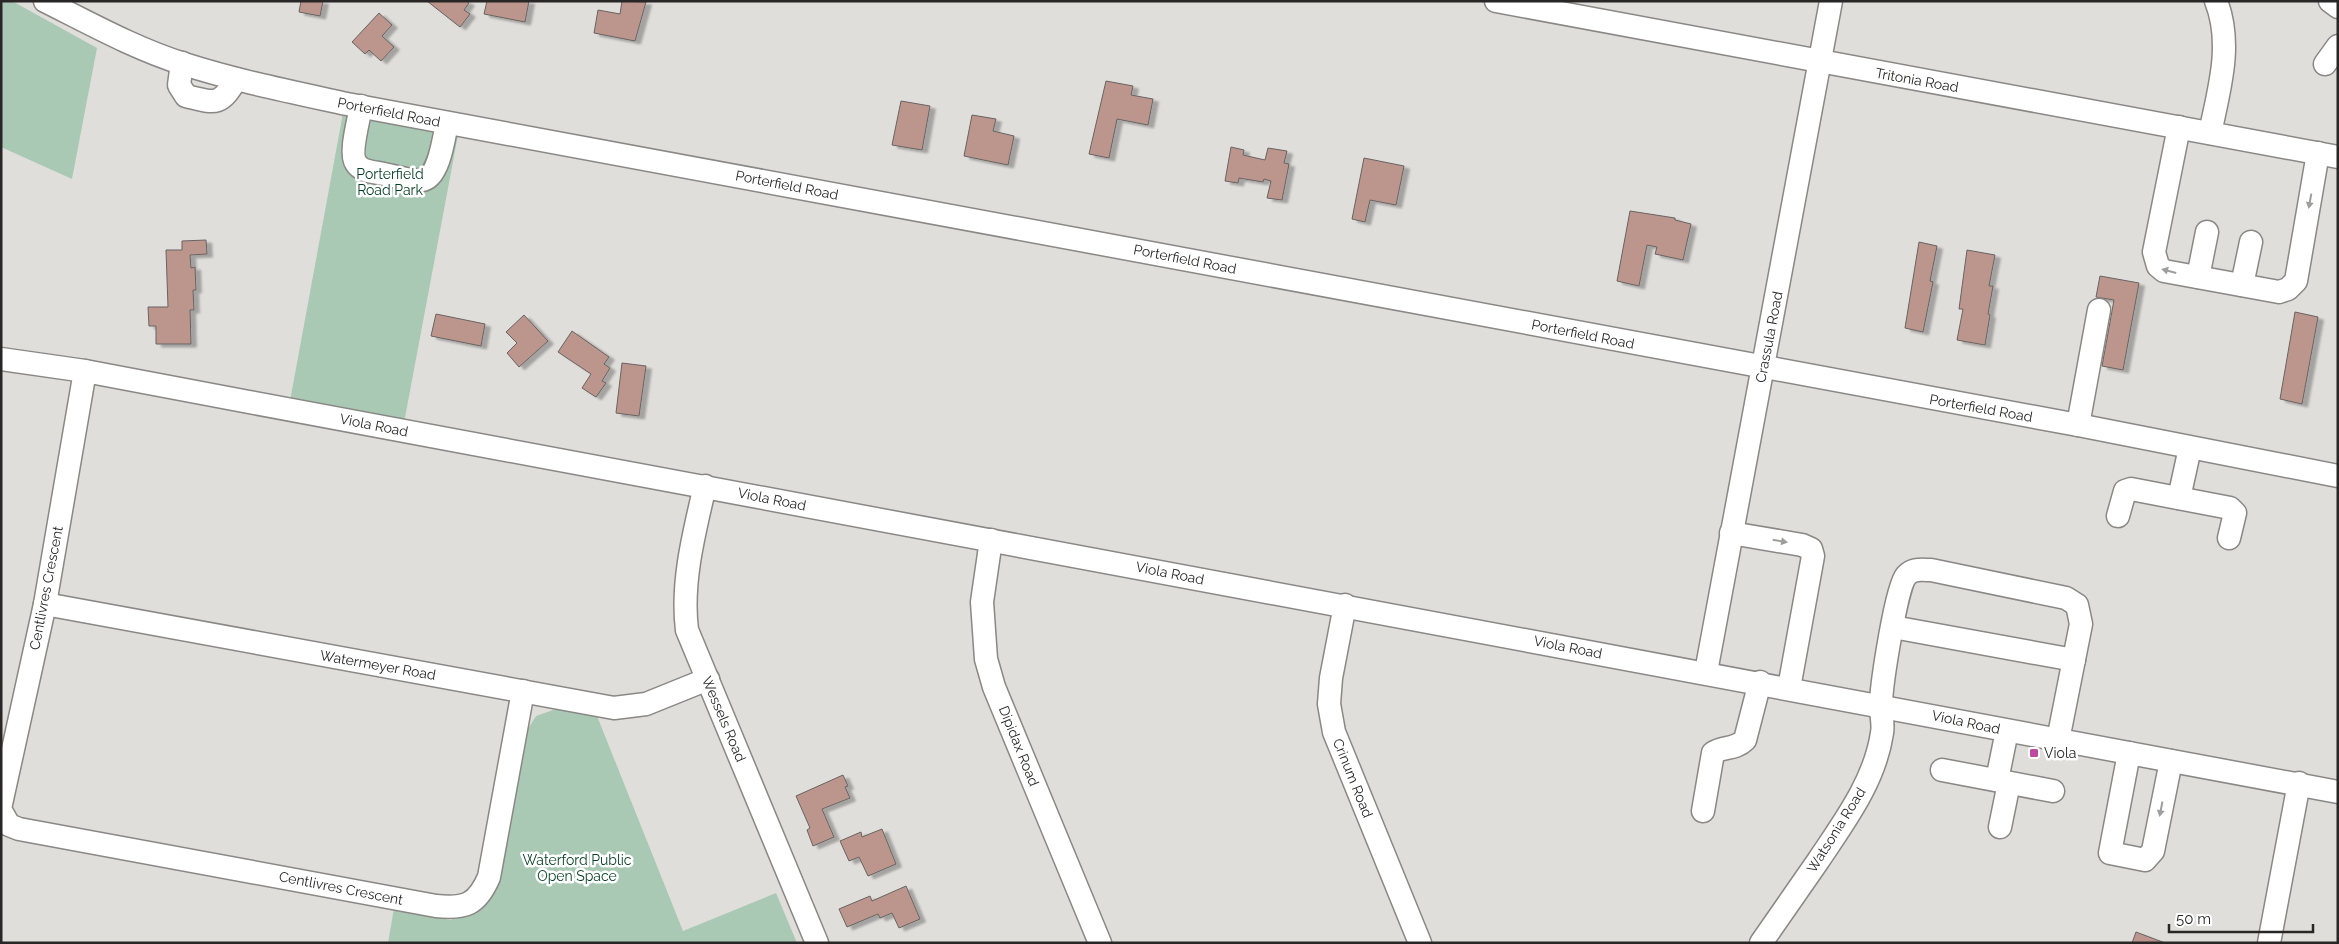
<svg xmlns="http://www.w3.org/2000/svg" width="2339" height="944" font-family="Raleway,sans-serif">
<defs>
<filter id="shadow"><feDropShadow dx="5.5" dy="3" stdDeviation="1" flood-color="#0004"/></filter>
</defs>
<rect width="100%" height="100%" fill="#e0dedb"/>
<g fill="#a9c9b4">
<path d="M1,1H12L97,48L72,179L1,147Z"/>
<path d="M343,113L458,135L404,423L290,401Z"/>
<path d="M556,709L597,716L683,931L776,893L797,943H388L394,908L450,920L482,909L500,882L526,732L536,716Z"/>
</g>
<g fill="#bc968c" stroke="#676362" filter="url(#shadow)">
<path d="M301,1H323L320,16L299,12Z"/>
<path d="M427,1H466L469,3L464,10L470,14L460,27Z"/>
<path d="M487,1H529L525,22L484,14Z"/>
<path d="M622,1L646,2L635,41L594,33L598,10L620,14Z"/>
<path d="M379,13L392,25L382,36L394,47L381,61L369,50L365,54L352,42Z"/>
<path d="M1106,81L1133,86L1131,95L1153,99L1148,125L1117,119L1109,158L1089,154Z"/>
<path d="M901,101L930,106L922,150L892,145Z"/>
<path d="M972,115L996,119L993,131L1014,136L1008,165L964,156Z"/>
<path d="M1231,147L1244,150L1243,155L1265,160L1268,148L1287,151L1284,163L1289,164L1282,200L1267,198L1271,181L1264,179L1263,182L1239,178L1238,183L1225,181Z"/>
<path d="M1364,158L1404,166L1396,205L1370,200L1365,222L1352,219Z"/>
<path d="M1630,211L1675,218V220L1691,224L1683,260L1655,254L1657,247L1647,245L1639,286L1617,281Z"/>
<path d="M206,240L207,254L190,255L191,268L195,267L196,290H193L194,310H190L191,344H156V326H149L148,307H168L166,250H182V241Z"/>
<path d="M1919,242L1937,246L1930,281L1933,282L1923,332L1905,328Z"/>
<path d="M1967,250L1995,255L1989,286H1993L1988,314L1990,315L1985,345L1957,340L1963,309H1959Z"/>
<path d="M2100,276L2139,283L2123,370L2102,366L2114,300L2096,297Z"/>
<path d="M2295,312L2318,317L2302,404L2280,399Z"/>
<path d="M436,314L485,324L481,346L431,336Z"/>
<path d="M524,315L548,341L519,367L507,353L517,343L506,332Z"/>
<path d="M572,331L609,357L604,364L610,368L602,381L606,383L596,397L582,388L591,374L558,352Z"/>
<path d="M622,363L646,366L639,416L616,413Z"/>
<path d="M843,775L848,786L845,787L850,798L822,809L834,837L813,846L807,830L810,828L796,796Z"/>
<path d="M882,829L896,864L868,876L859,857L849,861L840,841L861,832L862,837Z"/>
<path d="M906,886L920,919L899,928L892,913L880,918L878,914L847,927L839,909L870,896L872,901Z"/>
<path d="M2136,932L2165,943H2132Z"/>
</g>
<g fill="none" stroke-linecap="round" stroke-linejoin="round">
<defs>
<g id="minor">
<path d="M45,1C91,24 136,49 184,64C237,81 292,92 347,104L2078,425L2338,476"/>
<path d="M1496,1L2338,157"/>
<path d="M2330,1L2338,7"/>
<path d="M182,63L179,85L186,96C215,103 220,107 236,79"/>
<path d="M2325,64L2338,46"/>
<path d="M361,106C359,120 349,153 356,163C361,172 375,172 384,174C395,176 411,182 422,180C439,178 444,137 447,123"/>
<path d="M2179,127L2154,252L2158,266L2164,271L2279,292L2288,289L2296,281L2318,153"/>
<path d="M2210,133C2219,90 2233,44 2216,1"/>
<path d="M2198,277L2207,232"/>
<path d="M2242,285L2251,242"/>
<path d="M1,359L85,371L249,402L2338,792"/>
<path d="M2078,425L2099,310"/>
<path d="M705,486C694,533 681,583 687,630L817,943"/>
<path d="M2179,498L2190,448"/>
<path d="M2118,516L2125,491L2131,489L2230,508L2235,513L2229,538"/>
<path d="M1731,533L1802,545L1811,549L1813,556L1789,688"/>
<path d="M991,540L982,602L986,659L994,687L1100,943"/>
<path d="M45,604L614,708L646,704L708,679"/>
<path d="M1345,605L1331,678L1329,704L1334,732L1420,943"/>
<path d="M1893,627L2074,660"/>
<path d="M1706,672L1831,1"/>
<path d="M2129,753L2110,853L2145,860L2153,851L2171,761"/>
<path d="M1942,770L2053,791"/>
<path d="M1997,780L2007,731"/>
<path d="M1,804L45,604L85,371"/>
<path d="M1,811L9,825L19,829L436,906C465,909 477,905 489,877L523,691"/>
<path d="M1703,811L1713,753C1723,746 1735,750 1745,740L1760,682"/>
<path d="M2000,827L2009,783"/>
<path d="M1761,943C1780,916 1799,888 1818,861C1844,822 1875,781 1882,733C1884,723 1880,712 1881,702C1882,682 1896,588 1906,576C1913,568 1922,570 1931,570L2066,598L2077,605L2081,624L2058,740"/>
<path d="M2269,943L2299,783"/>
</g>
</defs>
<use href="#minor" stroke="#8a8885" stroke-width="25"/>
<use href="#minor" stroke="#fff" stroke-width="22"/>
</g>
<defs><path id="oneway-solid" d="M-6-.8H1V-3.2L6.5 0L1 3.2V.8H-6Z" transform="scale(1.25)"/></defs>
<g fill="#9e9e9d">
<use href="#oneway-solid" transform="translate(2310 201) rotate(100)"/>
<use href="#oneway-solid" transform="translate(2169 271) rotate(-165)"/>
<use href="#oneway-solid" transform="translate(1780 541) rotate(10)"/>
<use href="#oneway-solid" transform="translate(2161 809) rotate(101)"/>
</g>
<rect fill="#bf499f" stroke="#fff" stroke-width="2" x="2029" y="748" width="10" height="10" rx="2.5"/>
<g text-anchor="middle" stroke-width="5" stroke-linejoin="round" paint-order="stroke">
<g font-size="14" fill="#282726" stroke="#fff">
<text transform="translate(1917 80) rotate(10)" y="5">Tritonia Road</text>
<text transform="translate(389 112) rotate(11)" y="5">Porterfield Road</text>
<text transform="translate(787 185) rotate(11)" y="5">Porterfield Road</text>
<text transform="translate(1185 259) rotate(11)" y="5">Porterfield Road</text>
<text transform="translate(1583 334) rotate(11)" y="5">Porterfield Road</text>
<text transform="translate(1769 337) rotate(-79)" y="5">Crassula Road</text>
<text transform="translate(1981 408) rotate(10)" y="5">Porterfield Road</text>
<text transform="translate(374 425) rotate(11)" y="5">Viola Road</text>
<text transform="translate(772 499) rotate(11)" y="5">Viola Road</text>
<text transform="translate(1170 573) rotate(11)" y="5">Viola Road</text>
<text transform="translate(46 588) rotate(-79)" y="5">Centlivres Crescent</text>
<text transform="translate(1568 647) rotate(11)" y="5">Viola Road</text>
<text transform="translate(378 665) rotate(10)" y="5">Watermeyer Road</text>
<text transform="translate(724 719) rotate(67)" y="5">Wessels Road</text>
<text transform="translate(1966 722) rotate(12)" y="5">Viola Road</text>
<text transform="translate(1019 746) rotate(68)" y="5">Dipidax Road</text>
<text transform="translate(1353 778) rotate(68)" y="5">Crinum Road</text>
<text transform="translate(1836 830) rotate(-58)" y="5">Watsonia Road</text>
<text transform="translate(341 888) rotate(11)" y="5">Centlivres Crescent</text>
</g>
<g font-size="14" fill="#003f23" stroke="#fff">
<text x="390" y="179">Porterfield<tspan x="390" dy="16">Road Park</tspan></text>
<text x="577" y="865">Waterford Public<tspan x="577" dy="16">Open Space</tspan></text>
</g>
<g font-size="14" fill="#282726" stroke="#fff" text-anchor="start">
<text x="2044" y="758">Viola</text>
</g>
</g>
<rect width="2339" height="944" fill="none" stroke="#282726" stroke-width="5"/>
<path d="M2169 924v8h144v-8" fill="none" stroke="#282726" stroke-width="2.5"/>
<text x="2176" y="924" font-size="15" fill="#282726" stroke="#ffffff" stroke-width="4" paint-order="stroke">50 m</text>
</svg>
